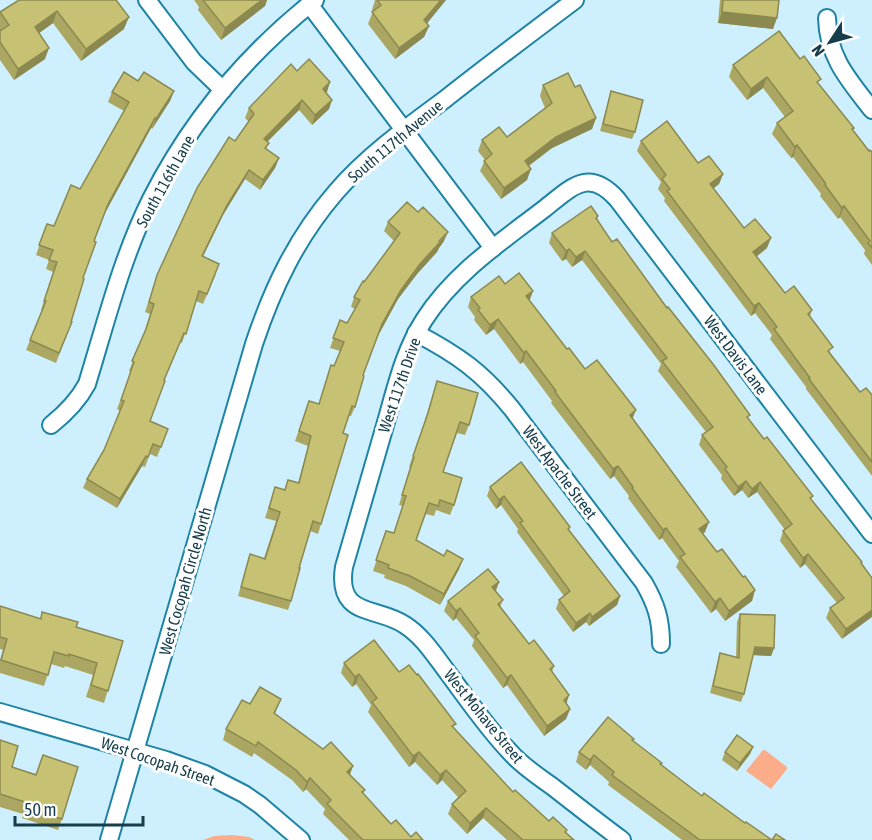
<svg xmlns="http://www.w3.org/2000/svg" width="872" height="840" font-family="'Asap Condensed',sans-serif">
<rect width="100%" height="100%" fill="#cef0fe"/>
<g fill="#fbac88">
<path d="M763,750H765L787,767V769L771,789L746,771Z"/>
<path d="M232,835L249,837L255,840H203L214,836Z"/>
</g>
<g fill="none" stroke-linecap="round" stroke-linejoin="round">
<defs>
<g id="minor">
<path d="M147,0L194,62L223,90"/>
<path d="M309,4L493,248"/>
<path d="M827,18C828,58 849,80 872,110"/>
<path d="M416,333C458,355 482,372 512,409L644,583C656,604 661,619 661,644"/>
<path d="M51,425C66,413 78,401 87,384C106,322 122,257 151,199C190,122 247,54 315,0"/>
<path d="M0,712L166,760L205,774L244,794L260,805L301,840"/>
<path d="M109,840L254,344C273,287 297,237 336,192C367,156 406,128 444,100C487,66 531,33 575,0"/>
<path d="M622,840C599,823 576,805 553,787C538,776 522,766 510,752C486,727 466,697 445,669C433,653 422,636 405,625C377,606 336,618 344,567C358,519 372,471 386,422C396,387 404,351 424,320C454,273 501,242 544,209C571,188 588,167 617,199L872,534"/>
</g>
</defs>
<use href="#minor" stroke="#1e84a5" stroke-width="20"/>
<use href="#minor" stroke="#fff" stroke-width="16"/>
</g>
<g fill="#aba763">
<path d="M19,0L124,29L81,61L53,23L39,33L45,59L14,80L0,60V12Z"/>
<path d="M194,0H267L265,6L221,40L198,10L199,7Z"/>
<path d="M375,0H446L427,23L429,26L424,37L395,59L368,24L373,11L372,10Z"/>
<path d="M720,0H779L773,29L718,23Z"/>
<path d="M733,65L819,84L854,128L853,130L869,151L872,152V265L864,254L865,250L840,217L838,219L820,196L821,194L793,157L791,158L772,134L777,123L785,117L763,88L747,100L729,77Z"/>
<path d="M297,71L330,82L326,93L332,100L329,109L312,125L299,110L267,142L269,143L266,149L279,158L275,168L260,190L245,179L223,215L203,257L216,274L203,304L196,301L182,343H180L164,381L150,421L168,429L157,457L150,454L145,467L142,466L117,508L83,488L87,479L104,450L120,411L117,409L131,372L129,371L144,333L150,314L145,312L157,275L235,141L249,122L245,118L249,108Z"/>
<path d="M138,81L174,91L170,101L152,129L151,128L105,213L94,241L68,332L56,363L26,350L42,311L41,310L53,272L46,269L49,260L36,255L47,224L54,226L80,189L124,111L108,102L112,92Z"/>
<path d="M543,85L575,87L596,118L592,129L552,148L529,166L527,180L501,199L480,171L485,160L478,151L482,140L507,137L545,108L540,96Z"/>
<path d="M611,91L635,132L632,139L600,131Z"/>
<path d="M641,141L698,163L723,174L719,184L713,189L744,228L767,248L756,256L785,293L812,310L810,316L831,354L860,392L872,395V476L806,389V387L770,339L772,335L755,313L751,316L664,201L665,198L658,189L661,182L637,151Z"/>
<path d="M598,216L597,220L612,242L764,439L813,496L811,499L862,562V564L872,578L842,639L826,618L830,608L837,603L805,564L800,568L780,541L783,531L785,530L757,492L748,498L742,490L734,496L721,479L722,475L699,445L702,435L706,432L658,371L661,364L582,260L572,267L566,259L562,261L549,243L552,233Z"/>
<path d="M388,222L444,241L439,248L437,252L417,274L398,299L379,334L363,375L355,407L351,416H349L343,433L321,524L318,534L310,531L299,568L291,601L288,610L238,596L250,554L264,558L276,521L265,518L275,487L284,490L288,480L298,483L308,446L295,441L309,401L319,404L331,365L334,366L340,351L330,348L340,320L347,323L355,309L351,307L354,297L394,241L384,231Z"/>
<path d="M505,284L530,301L567,349L633,419L705,532L703,534L717,552L743,577L755,590L752,601L725,621L716,609L711,613L676,567L679,561L662,538L659,540L628,498L629,496L614,476L610,479L551,403L552,401L523,362L520,364L494,329L486,335L474,320L475,317L468,307L471,297Z"/>
<path d="M437,381L469,425L465,435L457,433L443,472L454,505L450,515L436,510L434,516L426,514L416,540L444,556L463,559L459,569L440,605L406,586L384,578L385,575L373,571L386,531L394,533L403,506L399,505L410,467H409L424,423Z"/>
<path d="M490,487L570,527L569,530L620,596L617,605L589,626L586,622L573,632L556,609L559,600L564,596L517,532L518,529L501,505L496,509L487,496Z"/>
<path d="M499,582L496,591L503,600L500,607L529,644L554,666L552,672L566,704L570,709L566,719L544,736L507,685L503,688L472,646L474,640L456,618L453,621L444,611L448,601Z"/>
<path d="M0,606L40,619L42,612L76,627L123,641L104,703L86,697L93,675L65,666L64,668L51,664L44,686L0,673V660L3,650L0,649Z"/>
<path d="M740,614L774,648L771,656L753,655L744,694L741,702L710,693L720,653L736,657L737,622Z"/>
<path d="M344,663L399,672L454,728L513,792L549,821L567,830L566,832L574,840H507L483,818L467,834L448,814L452,804L458,797L442,780L437,785L415,762L409,767L368,712L371,705L356,684L352,687L341,673Z"/>
<path d="M281,699L275,714L323,749L353,766L350,775L365,790L363,794L391,824L411,837L423,840H349L323,814L325,809L306,789L303,792L292,780L254,753L252,757L223,740L226,729L250,704Z"/>
<path d="M0,740L12,767L36,774L43,755L62,819L58,830L22,818L23,814L0,807Z"/>
<path d="M633,741L661,764L702,796L772,840H785H682L608,785L609,782L590,765L586,770L576,762L579,752Z"/>
<path d="M753,747L750,754L737,771L722,760L725,752Z"/>
</g>
<g fill="#8b8850">
<path d="M262,0H267L265,6L221,40L225,28Z"/>
<path d="M441,0H446L420,32L424,20Z"/>
<path d="M57,11L53,23L31,39L35,27Z"/>
<path d="M722,12L777,18L773,29L718,23Z"/>
<path d="M129,17L124,29L81,61L86,49Z"/>
<path d="M429,26L424,37L395,59L399,48Z"/>
<path d="M49,48L45,59L14,80L18,69Z"/>
<path d="M767,77L763,88L747,100L751,89Z"/>
<path d="M330,82L327,92L319,99L323,89Z"/>
<path d="M174,91L170,101L152,129L156,119Z"/>
<path d="M302,100L299,110L260,149L264,139Z"/>
<path d="M332,100L329,109L312,125L315,115Z"/>
<path d="M155,118L151,128L105,213L108,204Z"/>
<path d="M596,118L592,129L552,148L521,171L525,161L556,137Z"/>
<path d="M797,145L793,157L791,158L795,147Z"/>
<path d="M279,158L275,168L260,190L263,180Z"/>
<path d="M531,169L527,180L501,199L504,188Z"/>
<path d="M249,170L245,179L223,215L198,266L202,256L227,205Z"/>
<path d="M723,174L719,184L706,194L710,184Z"/>
<path d="M844,206L840,217L838,219L842,208Z"/>
<path d="M448,232L444,241L439,248L437,252L417,274L398,299L379,334L382,324L401,290L420,264Z"/>
<path d="M771,238L767,248L750,262L753,252Z"/>
<path d="M569,249L566,259L562,261L566,251Z"/>
<path d="M585,251L582,260L572,267L576,257Z"/>
<path d="M533,291L529,302L526,296Z"/>
<path d="M759,303L755,313L751,316L754,306Z"/>
<path d="M498,319L494,329L486,335L490,325Z"/>
<path d="M526,351L523,362L520,364L524,353Z"/>
<path d="M636,410L632,420L630,415Z"/>
<path d="M146,456L142,466L117,508L120,499Z"/>
<path d="M618,466L614,476L610,479L613,469Z"/>
<path d="M746,481L742,490L734,496L738,487Z"/>
<path d="M760,482L757,492L748,498L752,489Z"/>
<path d="M504,496L501,505L496,509L499,500Z"/>
<path d="M709,522L705,532L695,540L699,529Z"/>
<path d="M666,528L662,538L659,540L663,530Z"/>
<path d="M808,554L805,564L800,568L803,558Z"/>
<path d="M463,559L459,569L440,605L444,594Z"/>
<path d="M499,582L495,592L492,587Z"/>
<path d="M755,590L752,601L725,621L729,611Z"/>
<path d="M620,596L617,605L589,626L592,617Z"/>
<path d="M720,598L716,609L711,613L715,602Z"/>
<path d="M460,608L456,618L453,621L456,611Z"/>
<path d="M872,610V617L842,639L846,629Z"/>
<path d="M590,613L586,622L573,632L576,623Z"/>
<path d="M755,647L774,648L771,656L752,655Z"/>
<path d="M359,674L356,684L352,687L355,677Z"/>
<path d="M511,675L507,685L503,688L507,678Z"/>
<path d="M569,695L566,705L564,700Z"/>
<path d="M570,709L566,719L544,736L547,726Z"/>
<path d="M753,747L750,754L737,771L740,763Z"/>
<path d="M419,752L415,762L409,767L413,756Z"/>
<path d="M594,755L590,765L586,770L590,760Z"/>
<path d="M353,766L349,776L347,772Z"/>
<path d="M446,770L442,780L437,785L440,775Z"/>
<path d="M310,778L306,789L303,792L307,782Z"/>
<path d="M486,808L483,818L467,834L470,823Z"/>
</g>
<g fill="#c7c273" stroke="#8b8850" stroke-width="1.5">
<path d="M19,0H116L129,17L86,49L57,11L35,27L49,48L18,69L0,42V31L9,25L0,12Z"/>
<path d="M203,0H262L225,28Z"/>
<path d="M377,0H441L424,20L429,26L399,48L372,12L381,5Z"/>
<path d="M723,0H779L777,18L722,12Z"/>
<path d="M779,31L800,59L804,56L821,79L817,82L854,128L852,129L869,151L870,150L872,152V248L868,243L870,241L844,206L842,208L825,185L826,184L797,145L795,147L777,123L793,111L767,77L751,89L733,65Z"/>
<path d="M309,59L330,82L323,89L332,100L315,115L302,100L264,139L269,143L265,148L279,158L263,180L249,170L227,205L202,256L219,264L207,294L199,291L186,334L184,333L164,380L165,381L150,421L168,429L161,447L153,444L148,457L146,456L120,499L87,479L104,450L124,401L121,400L134,362L132,361L146,329L154,304L149,302L157,275L197,188L229,137L235,141L254,114L249,108L291,64L297,71Z"/>
<path d="M124,72L138,81L144,72L174,91L156,119L155,118L108,204L94,241L96,242L83,278L84,279L71,322H72L59,353L30,340L46,301H44L57,262L49,260L53,250L39,245L47,224L54,226L71,185L80,189L129,102L112,92Z"/>
<path d="M568,73L575,87L580,85L596,118L556,137L525,161L531,169L504,188L484,161L492,154L482,140L499,127L507,137L552,103L543,85Z"/>
<path d="M611,91L643,100L635,132L603,124Z"/>
<path d="M667,121L698,163L709,156L723,174L710,184L744,228L755,219L771,238L753,252L785,293L794,286L812,310L808,314L833,347L828,351L860,392L866,388L872,395V462L809,379L810,378L774,329L777,327L759,303L754,306L667,191L670,189L662,179L666,175L641,141Z"/>
<path d="M407,202L418,212L423,207L448,232L439,241L440,242L420,264L401,290L382,324L363,375L364,376L355,407L352,406L343,433L348,435L321,524L313,521L299,568H300L291,601L241,587L250,554L265,559L280,512L269,508L275,487L285,490L288,480L299,483L311,436L299,431L309,401L319,404L331,365L334,366L344,342L333,338L340,320L347,323L360,300L354,297L363,281L364,282L400,233L388,222Z"/>
<path d="M591,206L598,216L596,218L612,242L617,239L667,308L668,307L713,364L750,415L747,417L764,439L767,437L813,496L810,498L862,562L861,563L872,578V610L846,629L830,608L844,598L808,554L803,558L783,531L792,524L760,482L752,489L746,481L738,487L725,469L727,467L702,435L713,427L662,361L667,358L585,251L576,257L569,249L566,251L552,233Z"/>
<path d="M519,273L533,291L526,296L567,349L569,348L585,369L597,360L636,410L630,415L709,522L699,529L717,552L722,549L743,577L745,576L755,590L729,611L720,598L715,602L680,557L685,554L666,528L663,530L632,488L633,487L618,466L613,469L555,392L556,391L526,351L524,353L498,319L490,325L478,310L480,308L471,297L499,276L505,284Z"/>
<path d="M437,381L478,393L469,425L460,422L443,472L462,478L454,505L440,500L438,506L429,503L416,540L444,556L447,550L463,559L444,594L410,576L388,568L389,565L376,560L386,531L394,533L406,496L402,495L414,457L413,456L428,413Z"/>
<path d="M521,462L570,527L568,529L620,596L592,617L590,613L576,623L559,600L570,591L520,523L523,521L504,496L499,500L490,487Z"/>
<path d="M488,569L499,582L492,587L503,600L498,604L529,644L534,640L554,666L550,669L569,695L564,700L570,709L547,726L511,675L507,678L475,636L479,633L460,608L456,611L448,601Z"/>
<path d="M0,606L41,619L42,612L78,622L76,627L123,641L108,691L91,685L97,663L69,654V656L54,652L48,675L1,660L7,639L0,637Z"/>
<path d="M740,614L775,615L774,648L755,647L744,694L713,686L720,653L739,658Z"/>
<path d="M374,640L399,672L409,665L417,675L418,674L456,724L452,726L513,792L515,790L549,821L553,817L567,830L565,832L574,840H523L486,808L470,823L452,804L466,791L446,770L440,775L419,752L413,756L372,702L377,698L359,674L355,677L344,663Z"/>
<path d="M260,687L281,699L274,713L323,749L331,742L353,766L347,772L365,790L362,792L391,824L396,820L411,837L416,832L423,840H363L327,804L331,800L310,778L307,782L296,770L258,742L256,746L226,729L242,700L250,704Z"/>
<path d="M608,717L634,739L632,740L662,763L660,764L702,796L704,793L745,823L746,822L772,840L776,834L785,840H700L612,775L614,772L594,755L590,760L579,752Z"/>
<path d="M737,735L753,747L740,763L725,752Z"/>
<path d="M0,740L18,746L12,767L36,775L43,755L78,767L62,819L26,807L28,803L0,794Z"/>
</g>
<g text-anchor="middle" stroke-width="6" stroke-linejoin="round" paint-order="stroke">
<g font-size="16" fill="#163d4b" stroke="#fff">
<text transform="translate(395 141) rotate(-40)" y="6">South 117th Avenue</text>
<text transform="translate(165 181) rotate(-61)" y="6">South 116th Lane</text>
<text transform="translate(736 355) rotate(53)" y="6">West Davis Lane</text>
<text transform="translate(399 385) rotate(-71)" y="6">West 117th Drive</text>
<text transform="translate(560 472) rotate(53)" y="6">West Apache Street</text>
<text transform="translate(185 581) rotate(-74)" y="6">West Cocopah Circle North</text>
<text transform="translate(484 716) rotate(51)" y="6">West Mohave Street</text>
<text transform="translate(158 761) rotate(19)" y="6">West Cocopah Street</text>
</g>
</g>
<g transform="translate(830 42) rotate(234)" stroke="#ffffff" stroke-width="4.5" paint-order="stroke">
<path d="M0-4.5L10 22L0 15L-10 22Z" fill="#163d4b"/>
<text y="-9" font-size="16" font-weight="bold" text-anchor="middle" fill="#163d4b">N</text>
</g>
<path d="M15 816v9h128v-9" fill="none" stroke="#163d4b" stroke-width="3"/>
<text x="24" y="816" font-size="18" fill="#163d4b" stroke="#ffffff" stroke-width="4.5" paint-order="stroke">50 m</text>
</svg>
